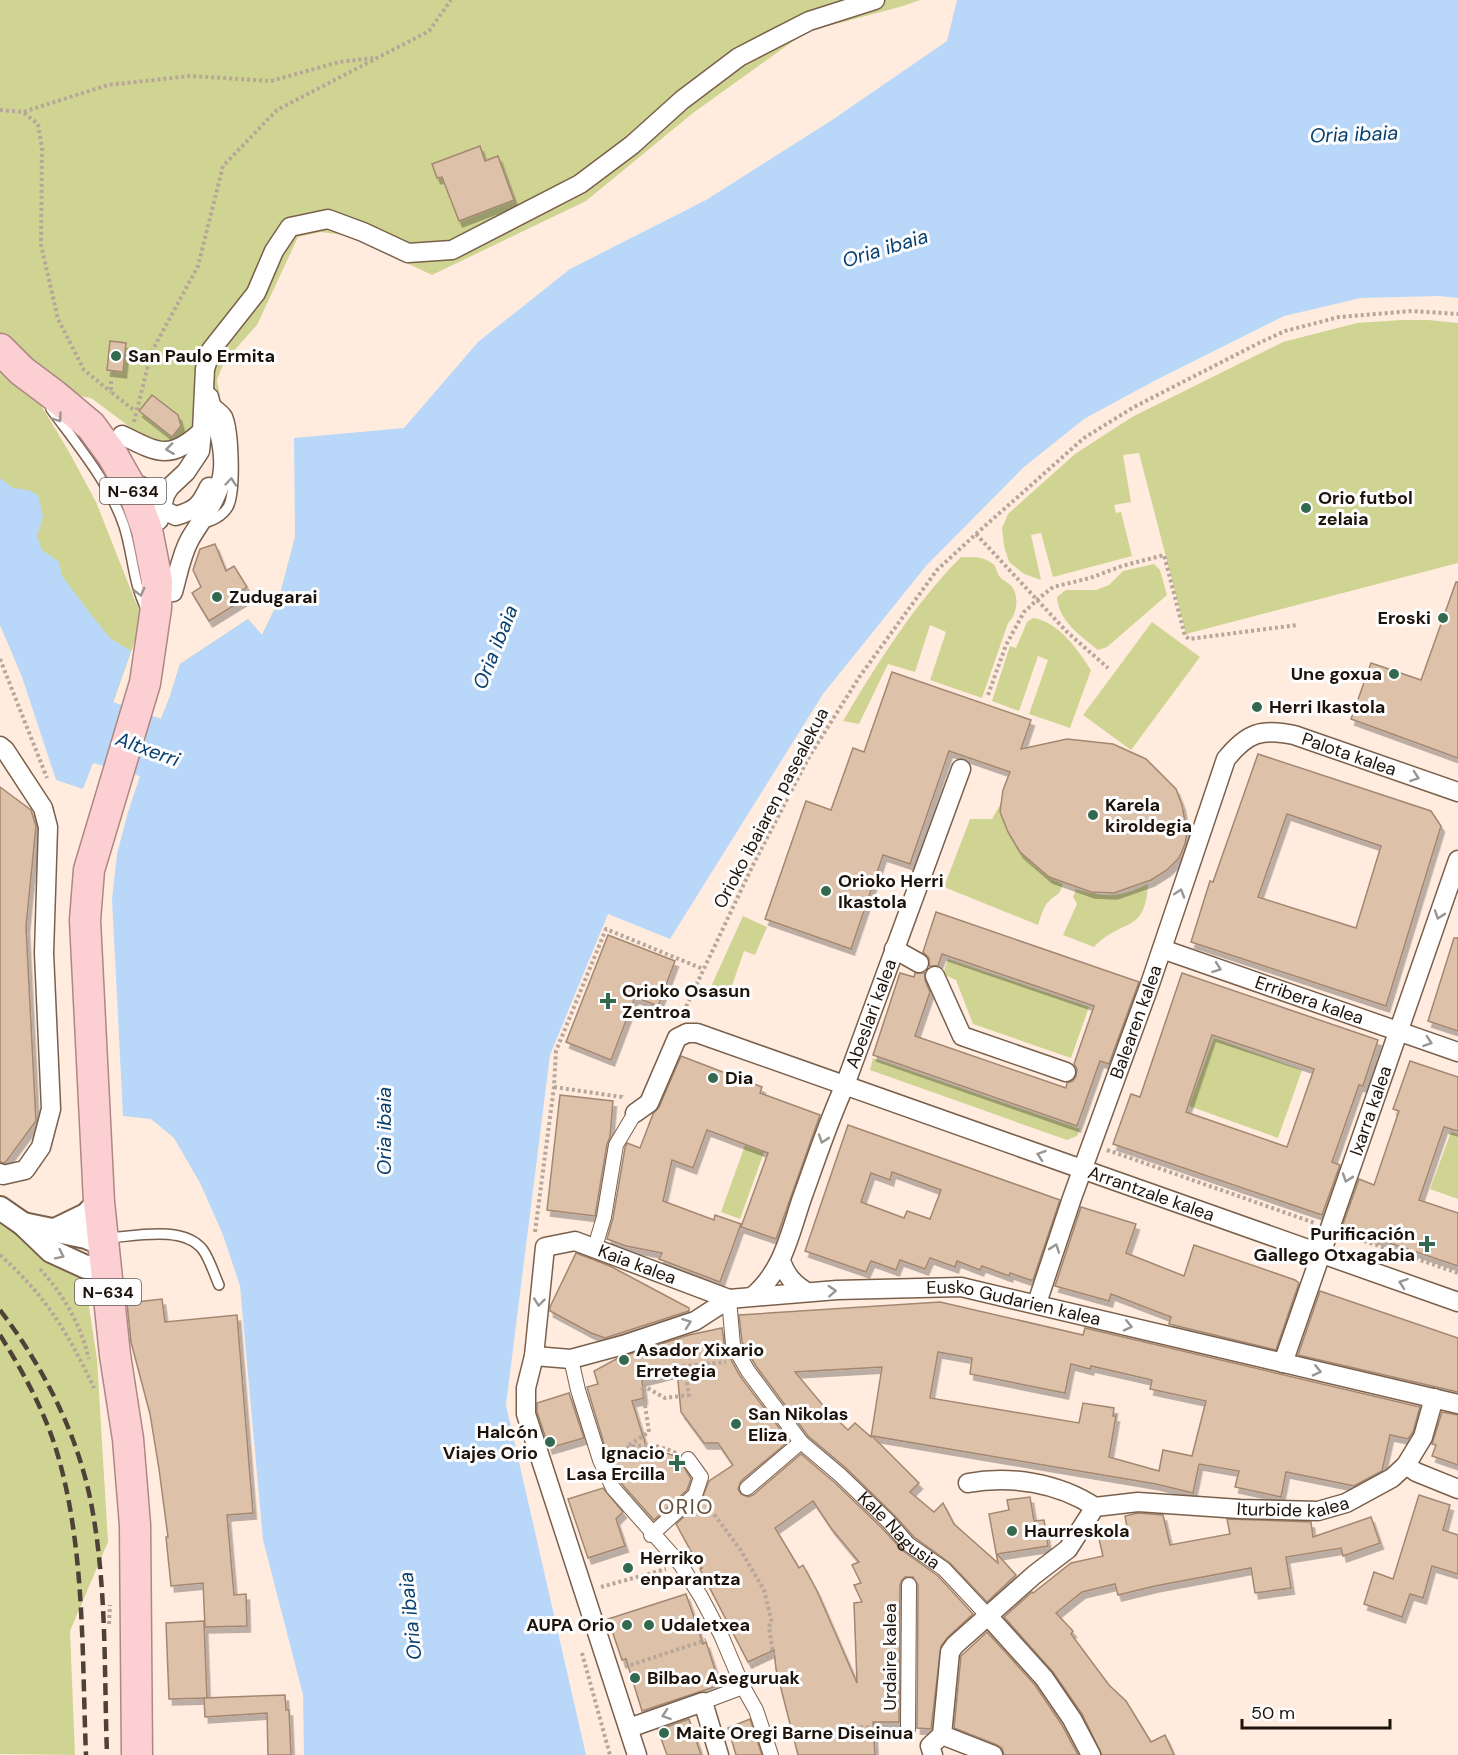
<svg xmlns="http://www.w3.org/2000/svg" width="1458" height="1755" font-family="'DM Sans',sans-serif">
<defs>
<filter id="shadow"><feDropShadow dx="3.5" dy="6" stdDeviation="0" flood-color="#0004"/></filter>
</defs>
<rect width="100%" height="100%" fill="#ffecde"/>
<g fill="#d0d492">
<path d="M0,0H920L903,6L806,32L693,113L586,201L432,275L350,236L321,232L298,237L257,325L224,362L217,380L220,396L189,434L171,443L146,439L91,398L30,387L68,450L96,502L136,603L141,608L142,621L113,703L161,719L170,696L180,664L248,619L262,635L278,602L295,537L270,743L109,714L0,496Z"/>
<path d="M1401,320H1428L1458,323V563L1186,634L1139,453L1123,455L1131,502L1114,505L1116,513L1121,512L1132,556L1053,577L1041,533L1031,535L1041,580L1024,574L1009,562L1004,546L1002,528L1008,514L1075,454L1132,417L1283,342L1357,323Z"/>
<path d="M961,557C972,557 984,556 993,564C996,566 997,572 999,576C1003,581 1010,583 1013,588C1019,598 1017,615 1008,623L982,698L930,680L946,632L930,625L915,672L888,664L859,724L843,721C876,665 915,603 961,557Z"/>
<path d="M1154,564L1160,570L1167,595L1107,647L1098,650C1080,635 1059,622 1057,597L1066,590H1096L1109,585L1123,571Z"/>
<path d="M1033,618C1059,622 1078,650 1091,670L1070,728L1029,714L1048,660L1038,656L1019,711L992,701L1010,646L1016,648L1027,622Z"/>
<path d="M1152,622L1200,657L1131,750L1083,715Z"/>
<path d="M1002,801C1000,813 1005,820 1010,832C1023,857 1037,872 1063,884C1059,896 1058,893 1050,900C1043,906 1041,917 1038,925L944,887L970,819H992Z"/>
<path d="M1148,884C1145,935 1123,917 1094,947L1063,935L1077,904L1073,897L1076,889C1107,898 1119,898 1148,884Z"/>
<path d="M743,916L767,927L755,955L744,951L728,997L709,991Z"/>
<path d="M948,959L1089,1007L1071,1058L973,1024L956,980L943,974Z"/>
<path d="M1214,1038L1302,1070L1278,1138L1189,1106Z"/>
<path d="M873,1058L1080,1129L1077,1136L1067,1140L870,1070Z"/>
<path d="M762,1098L781,1105L740,1219L721,1212Z"/>
<path d="M1451,1132L1458,1134V1199L1430,1189Z"/>
<path d="M0,1217L84,1274L97,1359L108,1542L70,1631L75,1755L0,1754Z"/>
</g>
<path fill="#b9d8f9" d="M957,0H1458V298L1439,296L1361,298L1284,316L1156,380L1084,419L1024,467L926,566L823,694L670,939L608,914L550,1055L506,1405L586,1755H304L303,1695L263,1540L240,1286L223,1235L200,1183L174,1138L151,1119L123,1116L112,899L117,854L128,812L140,776L93,763L83,789L56,780L22,677L0,625V478L13,488L28,490L38,495L43,517L37,536L42,550L59,562L62,576L93,617L110,638L131,651L113,702L161,719L170,696L180,664L248,619L262,635L278,602L295,537L294,438L404,428L478,342L570,269L706,200L832,120L947,41Z"/>
<g fill="#dec1a9" stroke="#a38771" stroke-width="1.5" fill-rule="evenodd" filter="url(#shadow)">
<path d="M480,146L485,161L498,156L514,200L459,221L442,177L437,178L432,164Z"/>
<path d="M110,341L126,343L123,372L107,370Z"/>
<path d="M152,395L178,415L181,426L172,437L139,411Z"/>
<path d="M215,544L226,571L234,566L247,587L238,593L243,600L209,621L192,593L201,587L193,570L200,549Z"/>
<path d="M1456,582H1458V758L1351,719L1371,663L1421,680Z"/>
<path d="M892,672L1031,720L1021,749L1067,739L1113,744L1146,759L1176,789L1182,805L1187,832L1185,844L1179,858L1167,870L1151,880L1114,893L1091,892L1049,877L1020,852L1008,832L1000,812L1003,790L1010,772L949,751L910,864L883,855L851,949L765,919L806,801L831,810L853,748L864,752Z"/>
<path d="M1258,754L1431,811L1441,826L1386,1006L1191,942L1210,881L1213,882ZM1287,814L1381,846L1356,928L1258,897Z"/>
<path d="M0,787L31,810L36,826L26,927L36,1121L5,1163L0,1162Z"/>
<path d="M936,912L1139,982L1109,1064L1100,1061L1077,1126L873,1055L900,973L914,977L915,973H925V980L930,992L915,1036L1066,1088L1067,1083L1073,1081L1076,1076L1077,1069L1074,1064L1094,1006L942,954L938,966H929V958L923,952Z"/>
<path d="M608,935L675,961L658,1006L635,997L611,1060L566,1042Z"/>
<path d="M1454,938H1458V1031L1428,1021Z"/>
<path d="M1182,973L1378,1040L1363,1086L1359,1085L1332,1162L1340,1165L1322,1215L1113,1144L1131,1094L1140,1097ZM1212,1035L1314,1069L1287,1147L1186,1112Z"/>
<path d="M681,1056L762,1087L760,1093L820,1115L776,1239L741,1227L768,1153L707,1130L693,1168L672,1160L663,1201L714,1220L715,1215L741,1224L720,1282L659,1259L662,1253L626,1246L607,1239L613,1218L625,1148L627,1143L640,1148L653,1114L659,1107Z"/>
<path d="M1410,1061L1458,1077V1131L1444,1127L1419,1200L1458,1213V1266L1342,1227L1359,1179L1374,1185L1399,1111L1393,1109Z"/>
<path d="M560,1095L613,1101L610,1137L607,1144L595,1216L547,1210Z"/>
<path d="M848,1125L1060,1200L1033,1280H1030L1010,1273L1009,1276L982,1266L980,1270L957,1261L955,1267L930,1258L925,1269L900,1260L896,1270L871,1261L866,1272L805,1251ZM892,1172L941,1190L930,1219L907,1211L904,1218L861,1202L871,1173L890,1180Z"/>
<path d="M1081,1207L1136,1224L1126,1253L1184,1276L1194,1245L1295,1280L1299,1283L1276,1350L1169,1324L1171,1317L1111,1294L1109,1301L1055,1286Z"/>
<path d="M576,1253L610,1266L689,1308V1311L605,1338L591,1333L550,1311V1307Z"/>
<path d="M1320,1291L1458,1338V1392L1298,1355Z"/>
<path d="M162,1299L165,1322L237,1315L253,1513L227,1515L234,1595L246,1594L247,1626L205,1627L203,1583L171,1586L166,1537H168L159,1469L150,1414L131,1342L127,1303Z"/>
<path d="M940,1302L1083,1335L1085,1328L1420,1407L1413,1432L1408,1439L1390,1435L1382,1471L1354,1486L1286,1472L1281,1497L1235,1487L1239,1471L1199,1464L1193,1493L1156,1484L872,1436L919,1483L910,1492L934,1512L943,1503L954,1524L998,1563L989,1514L1009,1510L1007,1500L1030,1497L1034,1521L1044,1520L1048,1546L997,1554L1016,1575L987,1602L950,1563L914,1537L894,1515L846,1468L808,1436L756,1366L742,1342L739,1315ZM938,1352L972,1358L970,1374L1065,1393L1071,1364L1090,1369L1091,1366L1152,1380L1150,1389L1206,1401L1192,1456L1163,1450L1159,1471L1109,1457L1116,1416H1113L1114,1408L1083,1403L1079,1423L930,1398ZM882,1367L871,1437L855,1423L848,1430L826,1409L795,1372Z"/>
<path d="M722,1328L725,1349L740,1376L789,1441L741,1481L738,1489L741,1494L748,1497L753,1495L801,1454L834,1482L881,1527L903,1551L938,1576L973,1614L948,1637L941,1646L931,1729L917,1728L918,1585L913,1577H905L902,1580L900,1585L899,1722H873L875,1755H798L776,1669L774,1650L748,1662L700,1569L702,1568L696,1560L676,1524L701,1501L709,1481L733,1465L718,1443H704L681,1412L677,1371L642,1380L644,1398L632,1401L646,1446L678,1457L691,1479L687,1490L654,1520L621,1483L608,1457L587,1387L598,1384L594,1371L620,1357L689,1335ZM813,1501L831,1528L859,1562L852,1565L861,1583L854,1585L862,1602L854,1603L857,1683L817,1591L803,1565L799,1568L775,1528Z"/>
<path d="M569,1393L584,1438L549,1448L537,1412V1403Z"/>
<path d="M1442,1412L1458,1415V1465L1432,1456L1436,1445L1432,1444Z"/>
<path d="M603,1488L623,1512L616,1519L625,1546L588,1558L568,1499Z"/>
<path d="M1419,1495L1450,1505L1443,1530L1458,1535V1574L1432,1566L1423,1598L1410,1594L1402,1617L1364,1604L1374,1572L1393,1579Z"/>
<path d="M1138,1513L1163,1515L1170,1545L1230,1534L1227,1519L1311,1522L1313,1537L1371,1517L1380,1543L1343,1556L1341,1548L1286,1557L1291,1588L1255,1593L1251,1568L1155,1586L1118,1595L1115,1584L1082,1592L1056,1613L1073,1631L1071,1634L1109,1685L1126,1701L1151,1742L1165,1735L1174,1755H1102L1082,1714L1053,1672L1004,1617L1032,1592L1033,1593L1071,1563L1103,1556L1099,1539L1108,1537L1107,1535L1113,1530L1127,1527L1125,1516Z"/>
<path d="M686,1594L703,1644L706,1642L720,1685L642,1711L626,1659L622,1660L608,1619Z"/>
<path d="M204,1621L207,1698L169,1699L166,1623Z"/>
<path d="M987,1632L1035,1685L1062,1725L1078,1755H1004L1002,1748L997,1745L954,1728L961,1656Z"/>
<path d="M285,1695L286,1710H289L291,1755H268L267,1713L205,1717L204,1698Z"/>
<path d="M689,1719L701,1755H667L658,1730Z"/>
<path d="M750,1719L762,1755H736L728,1728Z"/>
</g>
<g fill="none" stroke-linecap="round" stroke-linejoin="round">
<defs>
<g id="service">
<path d="M51,409C78,446 109,482 124,526C133,554 133,585 147,610"/>
<path d="M201,524C212,521 222,517 228,507C236,493 234,430 227,415C224,410 217,406 213,402"/>
<path d="M108,1238C136,1236 184,1225 203,1250C210,1260 214,1274 219,1285"/>
</g>
<g id="pedestrian">
<path d="M595,1247L604,1217L616,1145L635,1113"/>
<path id="s1" d="M729,1299L733,1345L748,1371L801,1442L840,1475L888,1521L908,1544L944,1569L988,1616"/>
<path d="M571,1359L578,1390L600,1460L613,1488L681,1565L701,1597L721,1635L743,1687L756,1710L771,1755"/>
<path d="M747,1488L801,1442"/>
<path d="M651,1535L695,1495L701,1477L688,1459"/>
<path d="M703,1702L743,1687"/>
<path d="M908,1729L909,1585"/>
</g>
<g id="minor">
<path d="M122,435C158,453 170,461 202,431L205,369L211,350L256,293L274,251L290,227L328,219L363,232L408,253L452,250L580,184L632,145L682,100L739,57L809,21L875,0"/>
<path d="M141,486L152,505L176,516C196,510 200,506 209,487"/>
<path d="M159,520L165,495L170,487L186,472L200,451L202,431"/>
<path d="M173,592C178,575 181,555 190,539C203,517 221,496 223,469C225,443 215,421 209,397"/>
<path d="M0,746L5,750L43,808L48,827L44,953L51,1109L41,1147L25,1170L3,1175L0,1173"/>
<path d="M894,949L919,963"/>
<path id="s2" d="M1162,949L1458,1052"/>
<path d="M935,976L962,1036L1066,1072"/>
<path id="s3" d="M635,1113L649,1103L677,1038L687,1033H697L1458,1302"/>
<path d="M781,1261C786,1275 793,1284 807,1292"/>
<path id="s4" d="M753,1296C783,1271 790,1233 802,1198C816,1160 828,1122 845,1085L961,769"/>
<path id="s5" d="M1037,1303L1072,1198L1150,984L1226,759C1247,733 1261,728 1294,735L1458,792"/>
<path id="s6" d="M534,1356L571,1359L623,1345L695,1321L729,1299L837,1290L961,1287L1458,1404"/>
<path id="s7" d="M1283,1363L1458,860"/>
<path d="M1406,1465L1416,1472L1458,1489"/>
<path d="M968,1483C1010,1475 1059,1483 1095,1507"/>
<path d="M988,1616L1044,1678L1072,1719L1091,1755"/>
<path d="M629,1728L703,1702L719,1755"/>
<path id="s8" d="M942,1735L950,1652L955,1645L1034,1575L1068,1549L1095,1507L1138,1502L1240,1509L1318,1511L1346,1503L1392,1478L1406,1465L1423,1437L1434,1398"/>
<path d="M942,1735L993,1755"/>
<path id="s9" d="M637,1755L526,1414V1388L534,1356L545,1247L575,1241L729,1299"/>
<path d="M933,1755L930,1746L942,1735"/>
</g>
<g id="tertiary">
<path d="M0,1208L23,1224L51,1251L86,1267H105"/>
<path d="M23,1224L86,1237L103,1244"/>
<path d="M53,1231L86,1215L99,1202"/>
</g>
<path id="trunk" d="M0,349L22,371L54,395L91,426L113,456L134,493L147,530L157,581L156,608L145,683L89,870L85,920L99,1202L115,1355L128,1439L135,1525L137,1755"/>
</defs>
<use href="#service" stroke="#7a604b" stroke-width="12"/>
<use href="#pedestrian" stroke="#7a604b" stroke-width="16"/>
<use href="#minor" stroke="#7a604b" stroke-width="21"/>
<use href="#tertiary" stroke="#7a604b" stroke-width="26"/>
<use href="#trunk" stroke="#ae8785" stroke-width="33"/>
<g stroke="#b7a79a" stroke-width="4" stroke-dasharray="3 3" stroke-linecap="butt">
<path d="M0,110L23,112L108,85L190,76L271,81L339,62L375,58"/>
<path d="M24,113L38,124L42,148L41,245L58,319L84,370L111,392"/>
<path d="M111,381V392L135,411"/>
<path d="M134,422L151,353L198,266L223,166L277,110L429,31L451,0"/>
<path d="M976,534L1067,632L1108,668"/>
<path d="M0,659L47,778"/>
<path d="M988,695L1006,645L1024,612L1038,599L1053,587L1090,578L1122,566L1164,555L1185,636L1189,639L1297,625"/>
<path d="M685,1018L684,1011L752,867L809,757L860,676L937,570L976,534L1084,438L1134,407L1259,343L1285,331L1339,317L1412,311L1458,314"/>
<path d="M554,1087L622,1097L624,1099"/>
<path d="M1107,1150L1315,1223"/>
<path d="M535,1232L554,1087L556,1051L606,929L703,969"/>
<path d="M1347,1235L1458,1273"/>
<path d="M0,1255C46,1296 68,1333 94,1388"/>
<path d="M40,1269C63,1294 81,1325 89,1359"/>
<path d="M629,1445L649,1432L642,1385L665,1398L689,1395L684,1366L726,1362"/>
<path d="M615,1452C635,1443 656,1443 676,1453"/>
<path d="M707,1505L740,1549L764,1590L772,1623L769,1626L773,1654L752,1667"/>
<path d="M601,1587L666,1569"/>
<path d="M109,1624L110,1605"/>
<path d="M582,1653L610,1755"/>
<path d="M625,1667L706,1640"/>
<path d="M783,1739L860,1727L894,1729"/>
</g>
<use href="#service" stroke="#fff" stroke-width="9"/>
<use href="#pedestrian" stroke="#fff" stroke-width="14"/>
<use href="#minor" stroke="#fff" stroke-width="18"/>
<use href="#tertiary" stroke="#fff" stroke-width="22"/>
<use href="#trunk" stroke="#fcd0d2" stroke-width="30"/>
<g stroke="#4e4238" stroke-width="4.5" stroke-dasharray="12 6" stroke-linecap="butt">
<path d="M0,1310C44,1368 79,1436 92,1508C107,1589 104,1673 107,1755"/>
<path d="M0,1335C25,1375 48,1417 60,1463C85,1555 82,1660 86,1755"/>
</g>
</g>
<defs><path id="oneway-chevron" d="M-2-3.5L2.5 0L-2 3.5" fill="none" stroke-width="1.6" stroke-linecap="round" stroke-linejoin="round" transform="scale(1.5)"/></defs>
<g stroke="#999591">
<use href="#oneway-chevron" transform="translate(58 418) rotate(54)"/>
<use href="#oneway-chevron" transform="translate(170 449) rotate(173)"/>
<use href="#oneway-chevron" transform="translate(231 482) rotate(-85)"/>
<use href="#oneway-chevron" transform="translate(140 592) rotate(76)"/>
<use href="#oneway-chevron" transform="translate(1415 777) rotate(19)"/>
<use href="#oneway-chevron" transform="translate(1180 893) rotate(-72)"/>
<use href="#oneway-chevron" transform="translate(1439 915) rotate(109)"/>
<use href="#oneway-chevron" transform="translate(1217 968) rotate(20)"/>
<use href="#oneway-chevron" transform="translate(1428 1042) rotate(19)"/>
<use href="#oneway-chevron" transform="translate(823 1139) rotate(109)"/>
<use href="#oneway-chevron" transform="translate(1041 1155) rotate(-161)"/>
<use href="#oneway-chevron" transform="translate(1347 1178) rotate(109)"/>
<use href="#oneway-chevron" transform="translate(1055 1248) rotate(-71)"/>
<use href="#oneway-chevron" transform="translate(60 1255) rotate(26)"/>
<use href="#oneway-chevron" transform="translate(1403 1283) rotate(-161)"/>
<use href="#oneway-chevron" transform="translate(832 1291) rotate(-3)"/>
<use href="#oneway-chevron" transform="translate(539 1302) rotate(96)"/>
<use href="#oneway-chevron" transform="translate(687 1323) rotate(-20)"/>
<use href="#oneway-chevron" transform="translate(1128 1326) rotate(13)"/>
<use href="#oneway-chevron" transform="translate(1317 1371) rotate(13)"/>
<use href="#oneway-chevron" transform="translate(666 1715) rotate(161)"/>
</g>
<g fill="#33694f" stroke="#fdfdfd" stroke-width="2">
<circle cx="116" cy="356" r="6"/>
<circle cx="1306" cy="508" r="6"/>
<circle cx="217" cy="597" r="6"/>
<circle cx="1443" cy="618" r="6"/>
<circle cx="1394" cy="674" r="6"/>
<circle cx="1257" cy="707" r="6"/>
<circle cx="1093" cy="815" r="6"/>
<circle cx="826" cy="891" r="6"/>
<path d="M605 992h6v6h6v6h-6v6h-6v-6h-6v-6h6z"/>
<circle cx="713" cy="1078" r="6"/>
<path d="M1424 1235h6v6h6v6h-6v6h-6v-6h-6v-6h6z"/>
<circle cx="624" cy="1360" r="6"/>
<circle cx="736" cy="1424" r="6"/>
<circle cx="550" cy="1442" r="6"/>
<path d="M674 1454h6v6h6v6h-6v6h-6v-6h-6v-6h6z"/>
<circle cx="1012" cy="1531" r="6"/>
<circle cx="628" cy="1568" r="6"/>
<circle cx="627" cy="1625" r="6"/>
<circle cx="649" cy="1625" r="6"/>
<circle cx="635" cy="1678" r="6"/>
<circle cx="664" cy="1733" r="6"/>
</g>
<g text-anchor="middle" stroke-width="6" stroke-linejoin="round" paint-order="stroke">
<g fill="#fdfdfd" stroke="#605953" stroke-width="1.5">
<rect x="100" y="478" width="66" height="26" rx="4.5"/>
<rect x="75" y="1279" width="66" height="26" rx="4.5"/>
</g>
<g font-size="16" font-weight="bold" fill="#1d130a">
<text x="133" y="497">N-634</text>
<text x="108" y="1298">N-634</text>
</g>
<g font-size="18" font-weight="bold" fill="#1d130a" stroke="#fdfdfd" text-anchor="start">
<text x="128" y="362">San Paulo Ermita</text>
<text x="1318" y="504">Orio futbol<tspan x="1318" dy="21">zelaia</tspan></text>
<text x="229" y="603">Zudugarai</text>
<text x="1431" y="624" text-anchor="end">Eroski</text>
<text x="1382" y="680" text-anchor="end">Une goxua</text>
<text x="1269" y="713">Herri Ikastola</text>
<text x="1105" y="811">Karela<tspan x="1105" dy="21">kiroldegia</tspan></text>
<text x="838" y="887">Orioko Herri<tspan x="838" dy="21">Ikastola</tspan></text>
<text x="622" y="997">Orioko Osasun<tspan x="622" dy="21">Zentroa</tspan></text>
<text x="725" y="1084">Dia</text>
<text x="1415" y="1240" text-anchor="end">Purificación<tspan x="1415" dy="21">Gallego Otxagabia</tspan></text>
<text x="636" y="1356">Asador Xixario<tspan x="636" dy="21">Erretegia</tspan></text>
<text x="748" y="1420">San Nikolas<tspan x="748" dy="21">Eliza</tspan></text>
<text x="538" y="1438" text-anchor="end">Halcón<tspan x="538" dy="21">Viajes Orio</tspan></text>
<text x="665" y="1459" text-anchor="end">Ignacio<tspan x="665" dy="21">Lasa Ercilla</tspan></text>
<text x="1024" y="1537">Haurreskola</text>
<text x="640" y="1564">Herriko<tspan x="640" dy="21">enparantza</tspan></text>
<text x="615" y="1631" text-anchor="end">AUPA Orio</text>
<text x="661" y="1631">Udaletxea</text>
<text x="647" y="1684">Bilbao Aseguruak</text>
<text x="676" y="1739">Maite Oregi Barne Diseinua</text>
</g>
<g font-size="18" fill="#1d130a" stroke="#fdfdfd">
<text dy="6" stroke="none"><textPath href="#s5" startOffset="712">Palota kalea</textPath></text>
<text transform="translate(771 808) rotate(-62)" y="6">Orioko ibaiaren pasealekua</text>
<text dy="6" stroke="none"><textPath href="#s2" startOffset="156">Erribera kalea</textPath></text>
<text dy="6" stroke="none"><textPath href="#s4" startOffset="308">Abeslari kalea</textPath></text>
<text dy="6" stroke="none"><textPath href="#s5" startOffset="298">Balearen kalea</textPath></text>
<text dy="6" stroke="none"><textPath href="#s7" startOffset="267">Ixarra kalea</textPath></text>
<text dy="6" stroke="none"><textPath href="#s3" startOffset="591">Arrantzale kalea</textPath></text>
<text dy="6" stroke="none"><textPath href="#s9" startOffset="624">Kaia kalea</textPath></text>
<text dy="6" stroke="none"><textPath href="#s6" startOffset="494">Eusko Gudarien kalea</textPath></text>
<text dy="6" stroke="none"><textPath href="#s8" startOffset="489">Iturbide kalea</textPath></text>
<text dy="6" stroke="none"><textPath href="#s1" startOffset="297">Kale Nagusia</textPath></text>
<text transform="translate(890 1657) rotate(-90)" y="6">Urdaire kalea</text>
</g>
<g font-size="20" font-style="italic" fill="#073f70" stroke="#fdfdfd">
<text transform="translate(1354 134) rotate(-2)" y="7">Oria ibaia</text>
<text transform="translate(885 248) rotate(-17)" y="7">Oria ibaia</text>
<text transform="translate(495 647) rotate(-68)" y="7">Oria ibaia</text>
<text transform="translate(148 749) rotate(20)" y="7">Altxerri</text>
<text transform="translate(384 1131) rotate(-90)" y="7">Oria ibaia</text>
<text transform="translate(410 1616) rotate(-96)" y="7">Oria ibaia</text>
</g>
<g font-size="21" letter-spacing="1.5" fill="#654c37" stroke="#fdfdfd">
<text x="686" y="1514">ORIO</text>
</g>
</g>
<path d="M1242 1719v9h148v-9" fill="none" stroke="#1d130a" stroke-width="3"/>
<text x="1251" y="1719" font-size="18" fill="#1d130a" stroke="#fdfdfd" stroke-width="4.5" paint-order="stroke">50 m</text>
</svg>
